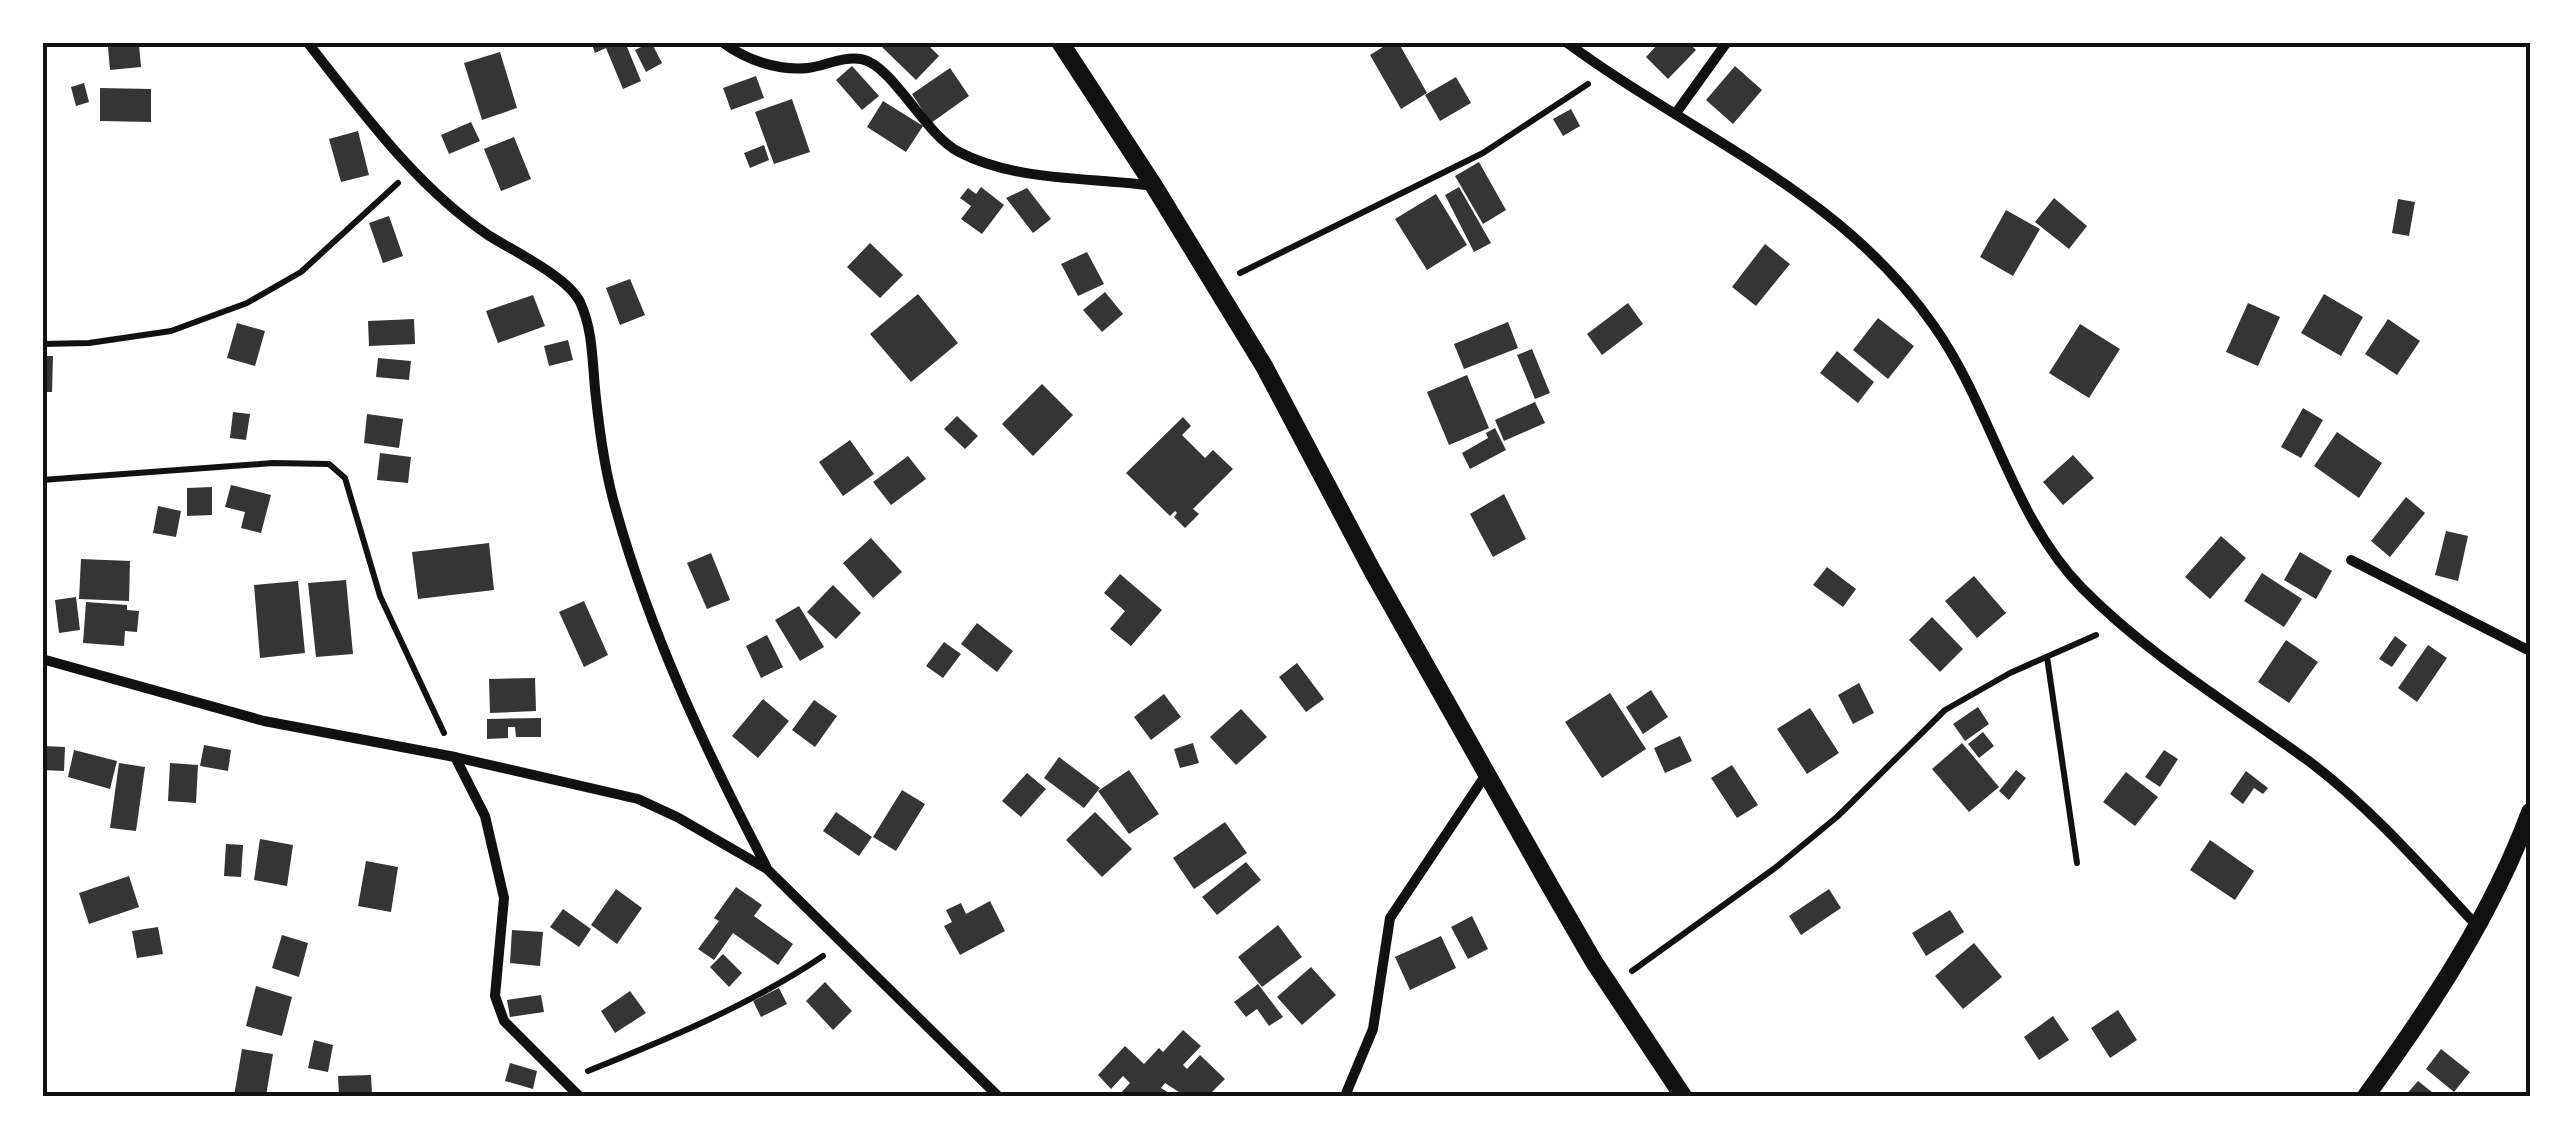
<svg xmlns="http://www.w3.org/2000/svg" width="2573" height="1139" font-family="Lato,sans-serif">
<rect width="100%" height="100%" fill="#fff"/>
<g fill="#353535">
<path d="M591,42H625L641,81L623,89L606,48L595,53Z"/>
<path d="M651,42L662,63L646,72L635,50Z"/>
<path d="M886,42H925L939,56L916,80L882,47Z"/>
<path d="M1391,42H1398L1427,93L1401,109L1370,55Z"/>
<path d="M1660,42H1688L1696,50L1668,79L1646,57Z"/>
<path d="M139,45L141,67L110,70L108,47Z"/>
<path d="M500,52L517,108L482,120L464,63Z"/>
<path d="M852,66L879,96L862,110L836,80Z"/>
<path d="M1735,66L1762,90L1733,124L1706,100Z"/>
<path d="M950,68L969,96L931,123L912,94Z"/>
<path d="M756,76L764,98L731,110L723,88Z"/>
<path d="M1456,77L1471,103L1440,121L1425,95Z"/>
<path d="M84,83L89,102L76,106L71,87Z"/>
<path d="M100,88L151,89V122L100,121Z"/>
<path d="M792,99L810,152L774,164L755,112Z"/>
<path d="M883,101L923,126L906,152L867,127Z"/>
<path d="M1571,109L1580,126L1563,136L1553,119Z"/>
<path d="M471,122L480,141L449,154L441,135Z"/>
<path d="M358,131L369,175L341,182L329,139Z"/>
<path d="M514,137L531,179L501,191L484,149Z"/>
<path d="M764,145L769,160L750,168L744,153Z"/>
<path d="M1479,162L1506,210L1483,224L1455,176Z"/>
<path d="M981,187L1004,205L982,234L961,219L971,206L960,198L968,188L976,194Z"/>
<path d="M1459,187L1491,243L1474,252L1445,195Z"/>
<path d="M1027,188L1051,219L1033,233L1006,198Z"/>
<path d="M1436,194L1467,245L1427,270L1395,219Z"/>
<path d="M2054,198L2087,226L2069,249L2035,222Z"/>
<path d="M2398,199L2415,202L2409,236L2392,233Z"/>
<path d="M2006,210L2040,229L2013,276L1980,257Z"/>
<path d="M389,216L403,256L383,263L369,223Z"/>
<path d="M870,243L903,275L880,298L847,267Z"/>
<path d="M1765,244L1790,264L1756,306L1732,287Z"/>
<path d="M1087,252L1104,284L1078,296L1061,264Z"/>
<path d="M630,279L645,315L620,325L606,288Z"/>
<path d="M1105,292L1123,314L1102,332L1083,310Z"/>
<path d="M918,294L958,343L911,382L870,334Z"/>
<path d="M2324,294L2363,317L2341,356L2301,333Z"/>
<path d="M533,295L545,326L498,343L486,311Z"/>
<path d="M1628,303L1643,324L1602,355L1587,334Z"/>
<path d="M2248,303L2280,317L2258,366L2226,352Z"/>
<path d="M1878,318L1914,346L1888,379L1853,350Z"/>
<path d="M414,319L415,344L369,346L368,321Z"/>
<path d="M2388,319L2420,341L2397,375L2365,354Z"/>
<path d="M1508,322L1518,348L1464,369L1454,344Z"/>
<path d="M237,323L265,331L255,366L227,358Z"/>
<path d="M2080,324L2120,349L2089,398L2049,373Z"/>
<path d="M568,340L573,360L549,366L544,346Z"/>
<path d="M1532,349L1550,393L1535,399L1517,355Z"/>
<path d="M1837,351L1874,382L1858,403L1820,373Z"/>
<path d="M42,356H53L52,392H42Z"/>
<path d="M378,358L411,361L409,380L376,377Z"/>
<path d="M1467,375L1489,428L1449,445L1427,392Z"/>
<path d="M1042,384L1073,415L1033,456L1002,424Z"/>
<path d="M1535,402L1545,423L1504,441L1495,420Z"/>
<path d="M2303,408L2323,420L2301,458L2281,447Z"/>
<path d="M233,412L250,414L246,440L230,438Z"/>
<path d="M367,414L403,419L399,448L364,443Z"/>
<path d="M957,416L978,436L965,449L944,429Z"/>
<path d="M1183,417L1191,426L1182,435L1205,458L1213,450L1233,469L1193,509L1199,514L1185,528L1174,517L1177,513L1175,511L1170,516L1126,473Z"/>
<path d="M1495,428L1506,450L1470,469L1462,453L1488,438L1486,433Z"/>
<path d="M2337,432L2382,463L2359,498L2314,466Z"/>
<path d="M850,440L874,474L843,496L819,462Z"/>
<path d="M380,453L411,457L408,483L377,480Z"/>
<path d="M2073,455L2094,478L2063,505L2043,482Z"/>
<path d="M908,456L926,479L891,505L873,482Z"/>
<path d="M231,485L271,495L261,533L241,528L245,512L225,507Z"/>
<path d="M212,487V515L187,516V488Z"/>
<path d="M1504,494L1526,539L1493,557L1470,514Z"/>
<path d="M2406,497L2425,513L2390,557L2371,541Z"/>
<path d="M158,506L181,511L176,537L153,533Z"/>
<path d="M2446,531L2468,536L2458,581L2435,575Z"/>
<path d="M2221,536L2246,558L2210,599L2185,577Z"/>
<path d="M871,538L902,572L873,598L843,563Z"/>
<path d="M489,543L494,590L418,599L412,552Z"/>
<path d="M2300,552L2332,571L2316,599L2284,580Z"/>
<path d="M711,553L730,600L707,609L687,563Z"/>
<path d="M81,559L130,561L129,601L79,599Z"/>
<path d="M1827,567L1856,589L1843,607L1813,585Z"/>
<path d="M2262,573L2302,599L2284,627L2244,601Z"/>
<path d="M1120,574L1162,610L1131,646L1110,629L1125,611L1104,593Z"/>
<path d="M1974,576L2006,613L1977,638L1945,601Z"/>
<path d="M346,580L353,654L316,657L308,583Z"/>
<path d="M298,581L305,653L260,658L254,585Z"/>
<path d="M833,585L861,613L836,639L807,612Z"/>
<path d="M76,597L80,630L59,633L55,600Z"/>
<path d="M584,601L608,655L584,667L559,612Z"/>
<path d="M86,602L127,605V610L139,611L137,632L125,631L124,646L83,643Z"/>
<path d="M799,606L824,647L800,661L775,620Z"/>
<path d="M1932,617L1963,649L1940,672L1909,640Z"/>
<path d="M977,623L1013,651L997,672L961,644Z"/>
<path d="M767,635L783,667L761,678L746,646Z"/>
<path d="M2395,636L2407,645L2392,667L2379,659Z"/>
<path d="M2286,640L2318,662L2289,703L2258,682Z"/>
<path d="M944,642L961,654L943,678L926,666Z"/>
<path d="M2428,645L2447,658L2417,702L2398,688Z"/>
<path d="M1297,663L1324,699L1306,712L1279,677Z"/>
<path d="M535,678L536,711L490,713L489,679Z"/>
<path d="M1859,683L1874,713L1853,724L1838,695Z"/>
<path d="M1651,690L1668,717L1643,734L1626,707Z"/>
<path d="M1610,693L1646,749L1602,778L1565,722Z"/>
<path d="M1164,694L1181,717L1151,740L1134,717Z"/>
<path d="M763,699L789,721L758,758L732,736Z"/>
<path d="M814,700L837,716L815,747L792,730Z"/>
<path d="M1978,707L1989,724L1965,741L1953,724Z"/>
<path d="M1810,708L1839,753L1807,774L1777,729Z"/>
<path d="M1241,709L1267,737L1236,765L1210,737Z"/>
<path d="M541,718V737H516L515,727H508V738L487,739V719Z"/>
<path d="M1983,732L1994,746L1979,758L1968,744Z"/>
<path d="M1680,736L1692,761L1665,773L1654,748Z"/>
<path d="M1193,743L1199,763L1180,768L1174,749Z"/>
<path d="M1962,743L1999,787L1969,812L1932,769Z"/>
<path d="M204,745L231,750L228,771L200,766Z"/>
<path d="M42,746L65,747L64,771L42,770Z"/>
<path d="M74,750L117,761L110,789L68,777Z"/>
<path d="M2164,750L2178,759L2160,787L2145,777Z"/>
<path d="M1059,757L1100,788L1084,808L1044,778Z"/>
<path d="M119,763L145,767L136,831L110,828Z"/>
<path d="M170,763L198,765L196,803L168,801Z"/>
<path d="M1732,765L1758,805L1737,818L1711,778Z"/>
<path d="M1129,770L1159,814L1129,834L1098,791Z"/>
<path d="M2016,770L2026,778L2009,800L1999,791Z"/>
<path d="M2246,771L2268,788L2263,794L2254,788L2243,804L2230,794Z"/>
<path d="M2126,772L2158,797L2135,826L2103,802Z"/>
<path d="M1027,773L1046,789L1021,817L1002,801Z"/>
<path d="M902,790L925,804L896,851L873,837Z"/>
<path d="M836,812L872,837L859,856L823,831Z"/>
<path d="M1095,812L1132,849L1102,877L1066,840Z"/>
<path d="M1225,822L1247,853L1194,889L1173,858Z"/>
<path d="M260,839L293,845L287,886L254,880Z"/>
<path d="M2210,840L2254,871L2235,900L2190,870Z"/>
<path d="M226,844L243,845L241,877L224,876Z"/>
<path d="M366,861L398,867L391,912L358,906Z"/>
<path d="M1246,862L1261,880L1217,915L1202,897Z"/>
<path d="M129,876L139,907L89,924L79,893Z"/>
<path d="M736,887L762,905L754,916L793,944L778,965L733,933L714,960L698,949L719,921L714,918Z"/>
<path d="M616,889L642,908L617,944L591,925Z"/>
<path d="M1829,889L1841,908L1801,935L1789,916Z"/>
<path d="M990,901L1005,931L960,955L944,926L952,922L946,910L961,903L966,914Z"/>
<path d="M563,909L591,929L579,947L550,927Z"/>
<path d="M1950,910L1964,932L1926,956L1912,933Z"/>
<path d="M1472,916L1488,949L1468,959L1451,927Z"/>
<path d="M1278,925L1302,957L1262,987L1238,957Z"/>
<path d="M158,927L163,954L137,958L132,931Z"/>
<path d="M512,930L543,932L540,966L510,963Z"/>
<path d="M282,935L308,943L299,977L272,968Z"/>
<path d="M1441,936L1456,968L1410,990L1395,957Z"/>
<path d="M1974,943L2002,977L1963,1009L1935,976Z"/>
<path d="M723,954L742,973L729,987L710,967Z"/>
<path d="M1311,967L1336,995L1302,1025L1277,997Z"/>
<path d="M825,982L852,1011L833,1030L806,1001Z"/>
<path d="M1258,984L1283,1017L1269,1026L1257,1009L1246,1017L1234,1002Z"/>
<path d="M256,986L292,997L282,1036L246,1026Z"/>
<path d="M779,988L787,1004L761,1017L753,1001Z"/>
<path d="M630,991L646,1013L615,1033L601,1011Z"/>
<path d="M541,995L544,1012L510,1017L507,1000Z"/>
<path d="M2118,1010L2137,1040L2110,1058L2091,1028Z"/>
<path d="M2053,1016L2069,1040L2039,1060L2024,1037Z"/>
<path d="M1183,1030L1201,1046L1183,1065L1187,1069L1200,1055L1225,1079L1208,1096H1185L1165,1083L1161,1088L1174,1096H1118L1130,1083L1123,1076L1111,1089L1098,1075L1125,1046L1144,1064L1159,1048L1163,1052Z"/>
<path d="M314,1040L333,1045L328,1072L308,1068Z"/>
<path d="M242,1049L273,1054L266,1096H234Z"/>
<path d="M2441,1049L2470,1072L2454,1092L2426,1069Z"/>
<path d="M510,1063L537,1071L533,1089L505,1081Z"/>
<path d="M371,1075L372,1094L339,1096L338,1076Z"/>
<path d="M2418,1081L2437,1096H2405Z"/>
</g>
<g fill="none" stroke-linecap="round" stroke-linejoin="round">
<g stroke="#111" stroke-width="6">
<path d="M1240,273L1483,153L1588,84"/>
<path d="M42,344L89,343L171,331L247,303L301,272L398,183"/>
<path d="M42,480L273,463L329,464L345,478L380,596L444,733"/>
<path d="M2047,657L2077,863"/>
<path d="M1632,971L1775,868L1838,816L1945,710L2010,673L2096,635"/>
<path d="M588,1071C668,1039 752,1004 823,956"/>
</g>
<g stroke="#111" stroke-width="10">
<path d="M307,42C361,110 416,187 488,235C513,251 567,276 580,302C594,332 592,366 596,398C600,436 605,473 616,510C651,635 706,751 766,866"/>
<path d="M722,42C746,60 778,71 808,68C825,66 843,56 861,59C893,65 924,134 959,152C1016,182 1092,177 1154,186"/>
<path d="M1566,42C1693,136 1841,192 1934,326C1992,408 2011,515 2082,588C2150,657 2232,705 2310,762C2372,809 2424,869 2477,926"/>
<path d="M1676,113L1727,42"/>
<path d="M2351,560L2530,651"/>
<path d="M42,659L264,721L455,757L638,799L677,817L767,869L998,1096"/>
<path d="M455,757L485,816L504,898L495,996L504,1021L579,1096"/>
<path d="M1345,1096L1373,1029L1390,918L1487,773"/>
</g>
<g stroke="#111" stroke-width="18">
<path d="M1060,42L1154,186L1264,366L1373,572L1550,886L1594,962L1683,1096"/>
<path d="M2366,1096C2430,1008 2492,915 2530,812"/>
</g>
</g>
<rect width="2573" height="1139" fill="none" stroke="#ffffff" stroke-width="90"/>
<rect x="45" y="45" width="2483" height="1049" fill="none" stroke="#111" stroke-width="4"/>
</svg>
